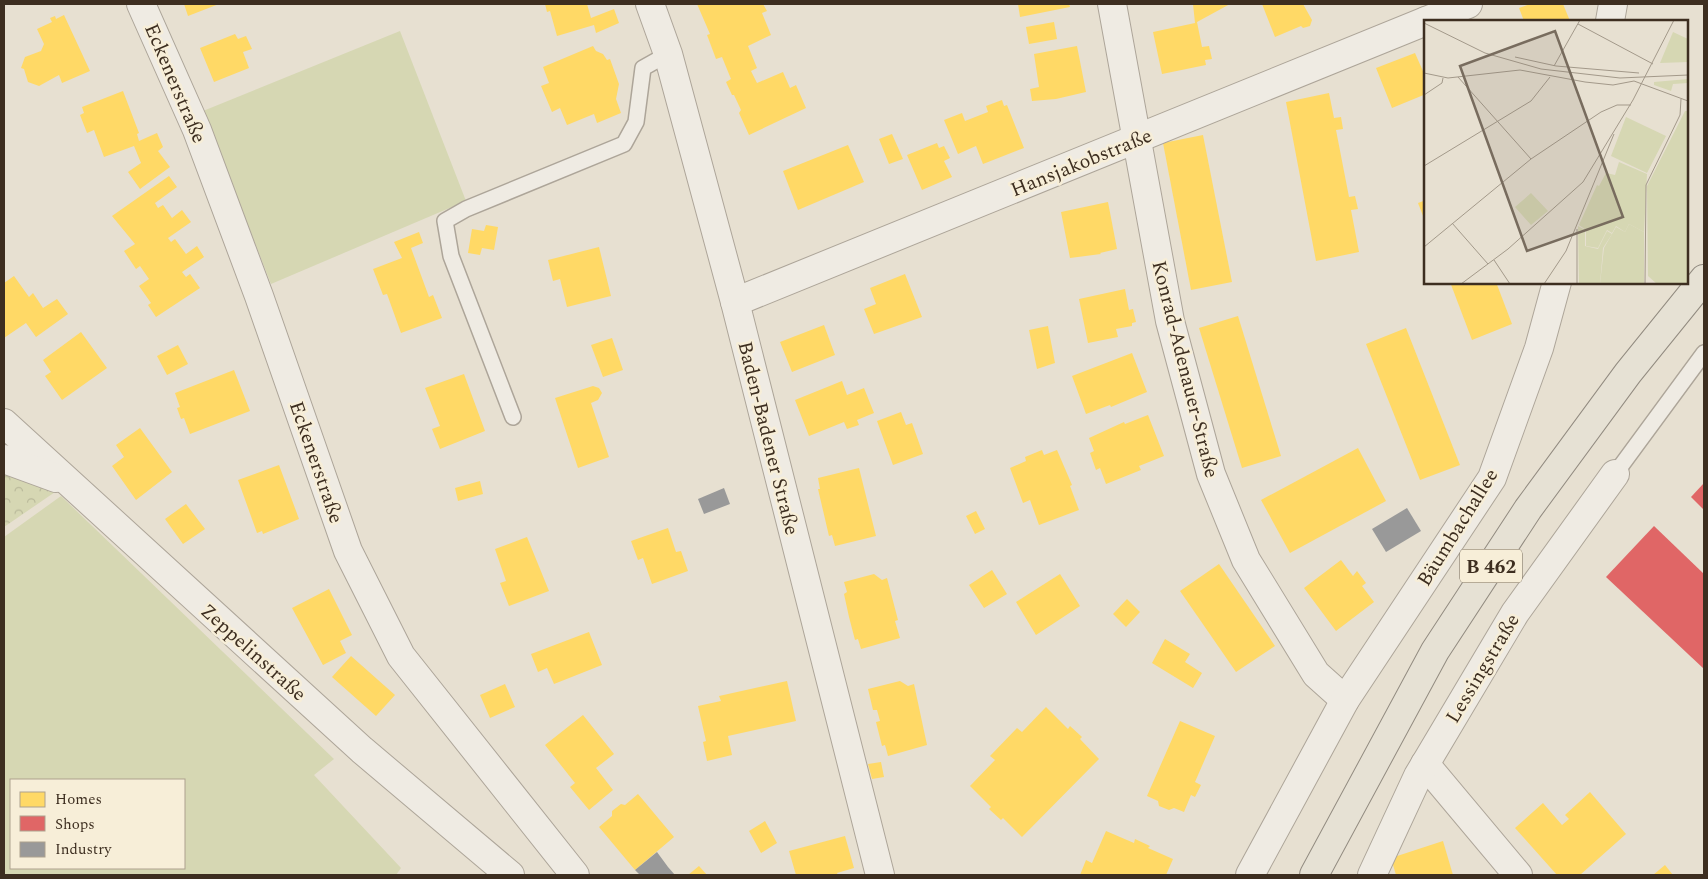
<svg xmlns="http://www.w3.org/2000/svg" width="1708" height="879" font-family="Spectral,serif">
<defs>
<pattern id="forest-crowns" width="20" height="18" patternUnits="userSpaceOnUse" patternTransform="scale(1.25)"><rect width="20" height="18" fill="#d6d7b3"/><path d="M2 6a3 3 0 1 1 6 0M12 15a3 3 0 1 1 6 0" fill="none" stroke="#b9b99a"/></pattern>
</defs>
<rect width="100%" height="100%" fill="#e7e0d1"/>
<g fill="#d6d7b3" fill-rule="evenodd">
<path d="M400,31L466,201L271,284L203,111Z"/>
<path d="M61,496L334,759L314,775L401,868L396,875H4V537ZM11,780H184V868H11Z"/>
</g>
<path fill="url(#forest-crowns)" d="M4,471L58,490L4,527Z"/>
<g fill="#ffd966">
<path d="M184,4H219L188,16Z"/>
<path d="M545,4H587L591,18L614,9L619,23L596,33L594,25L557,36L550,11L547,12Z"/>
<path d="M697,4H763L767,11L762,13L771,35L748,46L757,68L751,71L757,83L783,72L790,88L796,85L806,108L749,135L739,113L741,110L734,95H732L726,82L731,79L722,57L716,59L707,35L710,34Z"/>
<path d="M1018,4H1069L1070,7L1020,17Z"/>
<path d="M1193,4H1230L1197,22L1202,47L1209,46L1212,59L1205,60L1206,65L1162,74L1153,32L1195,23Z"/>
<path d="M1262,4H1303L1312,20L1310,26L1303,28L1301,26L1275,37Z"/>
<path d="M1530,4H1563L1570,21H1524L1519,8Z"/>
<path d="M64,15L90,71L62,83L59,75L39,86L28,82L24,69L21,68L25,57L41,51L44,44L37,29L52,22L50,18L55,16L56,19Z"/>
<path d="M1054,22L1057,39L1029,44L1026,27Z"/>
<path d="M235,34L238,39L246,36L252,49L243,52L249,68L214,82L200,48Z"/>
<path d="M593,46L596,51L603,54L607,60L610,59L619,84L616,99L621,113L597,123L594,114L567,125L560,108L552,112L541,86L549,83L543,67Z"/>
<path d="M1077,46L1086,92L1056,99L1032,101L1030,89L1039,87L1034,54Z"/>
<path d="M1415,53L1426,78V94L1392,108L1376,68Z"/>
<path d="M123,91L139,133L137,134L139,141L157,133L163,147L158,151L170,167L140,189L128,172L141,163L134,146L104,157L94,130L87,133L80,115L84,113L82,107Z"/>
<path d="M1329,93L1334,118L1341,117L1343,129L1336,130L1349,197L1355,196L1358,209L1351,210L1359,252L1316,261L1286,102Z"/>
<path d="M1002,100L1004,106L1007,105L1024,148L983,164L976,146L958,154L944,120L962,113L965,121L988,112L986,106Z"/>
<path d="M892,134L903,159L889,164L879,139Z"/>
<path d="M1203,135L1232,282L1191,290L1163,143Z"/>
<path d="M937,143L939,148L944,146L950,158L944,161L952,177L922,190L907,155Z"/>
<path d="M848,145L864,182L798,210L783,171Z"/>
<path d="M169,176L177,187L155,203L158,208L163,205L172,218L182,210L191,222L168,238L171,242L175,239L186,254L197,246L204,257L182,272L186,277L190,274L200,288L156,317L148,305L151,303L139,286L149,279L140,266L136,269L124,251L135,244L112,216Z"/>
<path d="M1426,200V220L1425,221L1418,203Z"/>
<path d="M1108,202L1117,249L1100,253L1101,254L1070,258L1061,212Z"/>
<path d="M486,225L498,227L494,250L482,248L480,255L468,253L472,229L484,231Z"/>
<path d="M419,232L423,243L411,248L429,297L433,295L442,318L401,333L387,294L383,295L373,269L402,258L394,242Z"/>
<path d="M599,247L611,296L567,307L560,279L553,281L548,260Z"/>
<path d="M905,274L922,317L874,334L864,309L876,304L870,288Z"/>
<path d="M14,276L29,297L33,293L43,308L57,299L68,314L36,337L26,323L4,338V283Z"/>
<path d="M1450,282H1496L1512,324L1472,340Z"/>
<path d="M1125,289L1129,310L1133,309L1136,322L1132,323V326L1116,329L1118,337L1088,343L1079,299Z"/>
<path d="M1238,316L1281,456L1242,468L1199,328Z"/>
<path d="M824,325L835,355L792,372L780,342Z"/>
<path d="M1048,326L1055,363L1037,369L1029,330Z"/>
<path d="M1406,328L1460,465L1420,480L1366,344Z"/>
<path d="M81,332L107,368L62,400L45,376L51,372L43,360Z"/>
<path d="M612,338L623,370L603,377L591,345Z"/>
<path d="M178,345L188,364L167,375L157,356Z"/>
<path d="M1132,353L1147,392L1111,407L1110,405L1086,414L1072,376Z"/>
<path d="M234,370L250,411L190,434L184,418L181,419L177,408L180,407L175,393Z"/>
<path d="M464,374L485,431L440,449L432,429L440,426L425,388Z"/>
<path d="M842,381L847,395L864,388L874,413L857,420L859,425L847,429L844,422L809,436L795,400Z"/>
<path d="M593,386L599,388L602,393L598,400L591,403L609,457L578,468L555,398Z"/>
<path d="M901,412L906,425L912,423L923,454L893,465L877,421Z"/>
<path d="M1148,415L1164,456L1139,466L1141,470L1106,484L1100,468L1096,470L1090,453L1094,451L1089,438L1124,422L1125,424Z"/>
<path d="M140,428L172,472L136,500L112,466L124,457L116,445Z"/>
<path d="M1358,448L1386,501L1290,553L1261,500Z"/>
<path d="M1042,450L1044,455L1057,450L1072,485L1070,486L1079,510L1039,525L1030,500L1023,503L1010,468L1026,461L1025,457Z"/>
<path d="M279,465L299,519L263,534L262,531L257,533L238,480Z"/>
<path d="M859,468L876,536L835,546L832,535L829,536L818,489H820L818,478Z"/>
<path d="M480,481L483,494L458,501L455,488Z"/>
<path d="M186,504L205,529L183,544L165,519Z"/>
<path d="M976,511L985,529L975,534L966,516Z"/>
<path d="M668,528L676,552L681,551L688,571L652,584L643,558L638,560L631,541Z"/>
<path d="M527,537L549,591L509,606L500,583L506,581L495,549Z"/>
<path d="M1341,560L1353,576L1357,571L1366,583L1362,586L1374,602L1336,631L1304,588Z"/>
<path d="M1219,564L1275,646L1236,672L1180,591Z"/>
<path d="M992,570L1007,594L984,608L969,585Z"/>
<path d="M874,574L882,580L887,578L898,620L895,621L900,638L861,649L858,639L855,640L849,617L844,594L847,592L844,582Z"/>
<path d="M1060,574L1080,606L1036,635L1016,602Z"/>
<path d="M329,589L352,635L340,641L346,653L323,665L292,608Z"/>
<path d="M1127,599L1140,612L1126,627L1113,614Z"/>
<path d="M589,632L602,665L554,684L547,668L538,672L531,654Z"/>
<path d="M1165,639L1190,654L1185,662L1202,673L1193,688L1152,663Z"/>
<path d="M351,656L395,695L376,716L332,677Z"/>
<path d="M787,681L796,721L728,736L732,755L707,761L703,742L706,741L698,706L721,701L719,696Z"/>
<path d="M900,681L908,686L914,684L927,745L888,756L885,745L882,746L876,722L880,721L877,710H873L868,689Z"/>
<path d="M505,684L515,707L490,718L480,695Z"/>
<path d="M1046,707L1068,729L1070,726L1082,737L1080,739L1099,759L1022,837L1003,818L1001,820L989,809L991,807L970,786L995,760L990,756L1017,728L1022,732Z"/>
<path d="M583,715L614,754L596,768L613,790L589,810L570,787L575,783L545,745Z"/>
<path d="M1180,721L1215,736L1195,782L1201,785L1195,797L1191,795L1184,812L1174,808L1169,810L1159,806L1158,801L1147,796Z"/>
<path d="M881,762L884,777L872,779L868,764Z"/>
<path d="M1590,792L1626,834L1580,875H1557L1515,828L1543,803L1562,825L1569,819L1565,815Z"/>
<path d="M638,794L674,837L635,870L599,827L612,816V811L621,804L625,805Z"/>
<path d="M765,821L777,843L761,853L749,831Z"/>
<path d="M1106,831L1134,843L1135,839L1150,846L1148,848L1173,859L1166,875H1080L1086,860L1092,863Z"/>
<path d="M845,836L854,868L837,873L838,875H796L789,851Z"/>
<path d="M1443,841L1453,875H1396L1391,858Z"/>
<path d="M1665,865L1673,875H1653Z"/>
<path d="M699,866L707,875H688Z"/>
</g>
<g fill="#e06666">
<path d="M1704,483V510L1691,497Z"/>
<path d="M1654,526L1704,574V669L1606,577Z"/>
</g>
<g fill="#999">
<path d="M724,488L730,504L704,514L698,499Z"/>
<path d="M1407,508L1421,531L1386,552L1372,529Z"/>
<path d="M657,852L668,867L675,875H640L635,870Z"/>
</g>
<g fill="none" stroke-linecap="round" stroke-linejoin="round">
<defs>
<g id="service">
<path d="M513,417L451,256L445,221L466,209L624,144L636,122L643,68L668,54"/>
<path d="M1615,474L1704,353"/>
</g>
<g id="minor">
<path d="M141,4L197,130L259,296L348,551L401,656L575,875"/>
<path d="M650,4L668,54L735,302L880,875"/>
<path d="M1112,4L1170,321L1211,474L1246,560L1316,674L1345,700"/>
<path d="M1426,21L1468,4"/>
<path d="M1610,21L1613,4"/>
<path d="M735,302L1426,21"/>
<path d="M4,423L362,750L510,875"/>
<path d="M4,459L56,478"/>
<path d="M1425,764L1518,875"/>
<path d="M1250,875L1345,700L1492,478L1539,348L1557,282"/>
<path d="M1372,875L1418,776L1515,613L1615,474"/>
</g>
<path id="primary" d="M1314,875L1435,651L1528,509L1628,373L1704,279"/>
</defs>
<use href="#service" stroke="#ada599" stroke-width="18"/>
<use href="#minor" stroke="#ada599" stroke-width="30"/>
<use href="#primary" stroke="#928b80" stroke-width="30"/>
<use href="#service" stroke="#efebe3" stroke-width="15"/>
<use href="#minor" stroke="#efebe3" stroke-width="28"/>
<use href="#primary" stroke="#e6e1d4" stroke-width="28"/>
</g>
<g text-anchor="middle" stroke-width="5" stroke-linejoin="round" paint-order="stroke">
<rect fill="#f7eed8" stroke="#756857" stroke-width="1" x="1460" y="549.5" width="62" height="33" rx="4"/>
<g font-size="19" font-weight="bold" fill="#3d2e20">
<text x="1491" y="573">B 462</text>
</g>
<g font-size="20" fill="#3d2e20" stroke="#f7eed8">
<text transform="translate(176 83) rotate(67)" y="7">Eckenerstraße</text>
<text transform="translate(1081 162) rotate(-22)" y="7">Hansjakobstraße</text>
<text transform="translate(1186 369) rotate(76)" y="7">Konrad-Adenauer-Straße</text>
<text transform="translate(769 438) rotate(76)" y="7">Baden-Badener Straße</text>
<text transform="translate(317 462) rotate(71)" y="7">Eckenerstraße</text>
<text transform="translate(1457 527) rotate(-58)" y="7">Bäumbachallee</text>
<text transform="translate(254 652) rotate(42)" y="7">Zeppelinstraße</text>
<text transform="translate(1482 668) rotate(-59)" y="7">Lessingstraße</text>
</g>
</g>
<g transform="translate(1424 20)">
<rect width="264" height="264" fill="#e7e0d1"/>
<path d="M249,12L264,19V42L236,43ZM264,59V63L249,64L247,71L230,65V62ZM261,91H264V264H233L224,256L223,166ZM195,142L223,154L220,212L205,204L201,212L192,206L188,213L183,210L174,228L162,226V210L155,205L173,165L175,166L182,153L191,155ZM107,173L124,191L107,205L91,187Z" fill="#d6d7b3"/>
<path d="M154,206L161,210V226L174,229L183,211L188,214L179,228L176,264H155Z" fill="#d6d7b3"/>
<path d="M202,97L242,116L223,153L187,136ZM205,204L220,212V264H176L180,228L192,207L201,212Z" fill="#d6d7b3"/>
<path fill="none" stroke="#a3998a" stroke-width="1" d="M0,3L61,33L117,49L196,58L264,55M154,4L229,44M91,37L132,46L215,53M130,46L156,0M0,53L24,58L96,50L161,62L189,65L210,61L264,81M34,57L107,139M0,75L18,63L19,58M0,146L107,81L126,57M28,203L64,244M0,227L107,139L177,92L193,85H207M70,240L86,264M37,264L84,229L159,162L209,80L250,0M120,264L142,231L190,114M153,264V209M221,264L222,165L256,95L257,79"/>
<path fill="#786c5e" fill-opacity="0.15" stroke="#786c5e" stroke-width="2.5" d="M131,11L199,197L103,231L36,46Z"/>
<rect width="264" height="264" fill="none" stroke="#3d2e20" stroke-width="2.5"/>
</g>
<rect width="1708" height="879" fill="none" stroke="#3d2e20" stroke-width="10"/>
<rect x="10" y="779" width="175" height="90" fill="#f7eed8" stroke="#ada18e"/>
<rect x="20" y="792" width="25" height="15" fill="#ffd966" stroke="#ada18e"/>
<text x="55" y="804" font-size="15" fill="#3d2e20">Homes</text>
<rect x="20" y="816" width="25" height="15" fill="#e06666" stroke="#ada18e"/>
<text x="55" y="829" font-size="15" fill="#3d2e20">Shops</text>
<rect x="20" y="842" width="25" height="15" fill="#999999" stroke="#ada18e"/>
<text x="55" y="854" font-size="15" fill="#3d2e20">Industry</text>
</svg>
